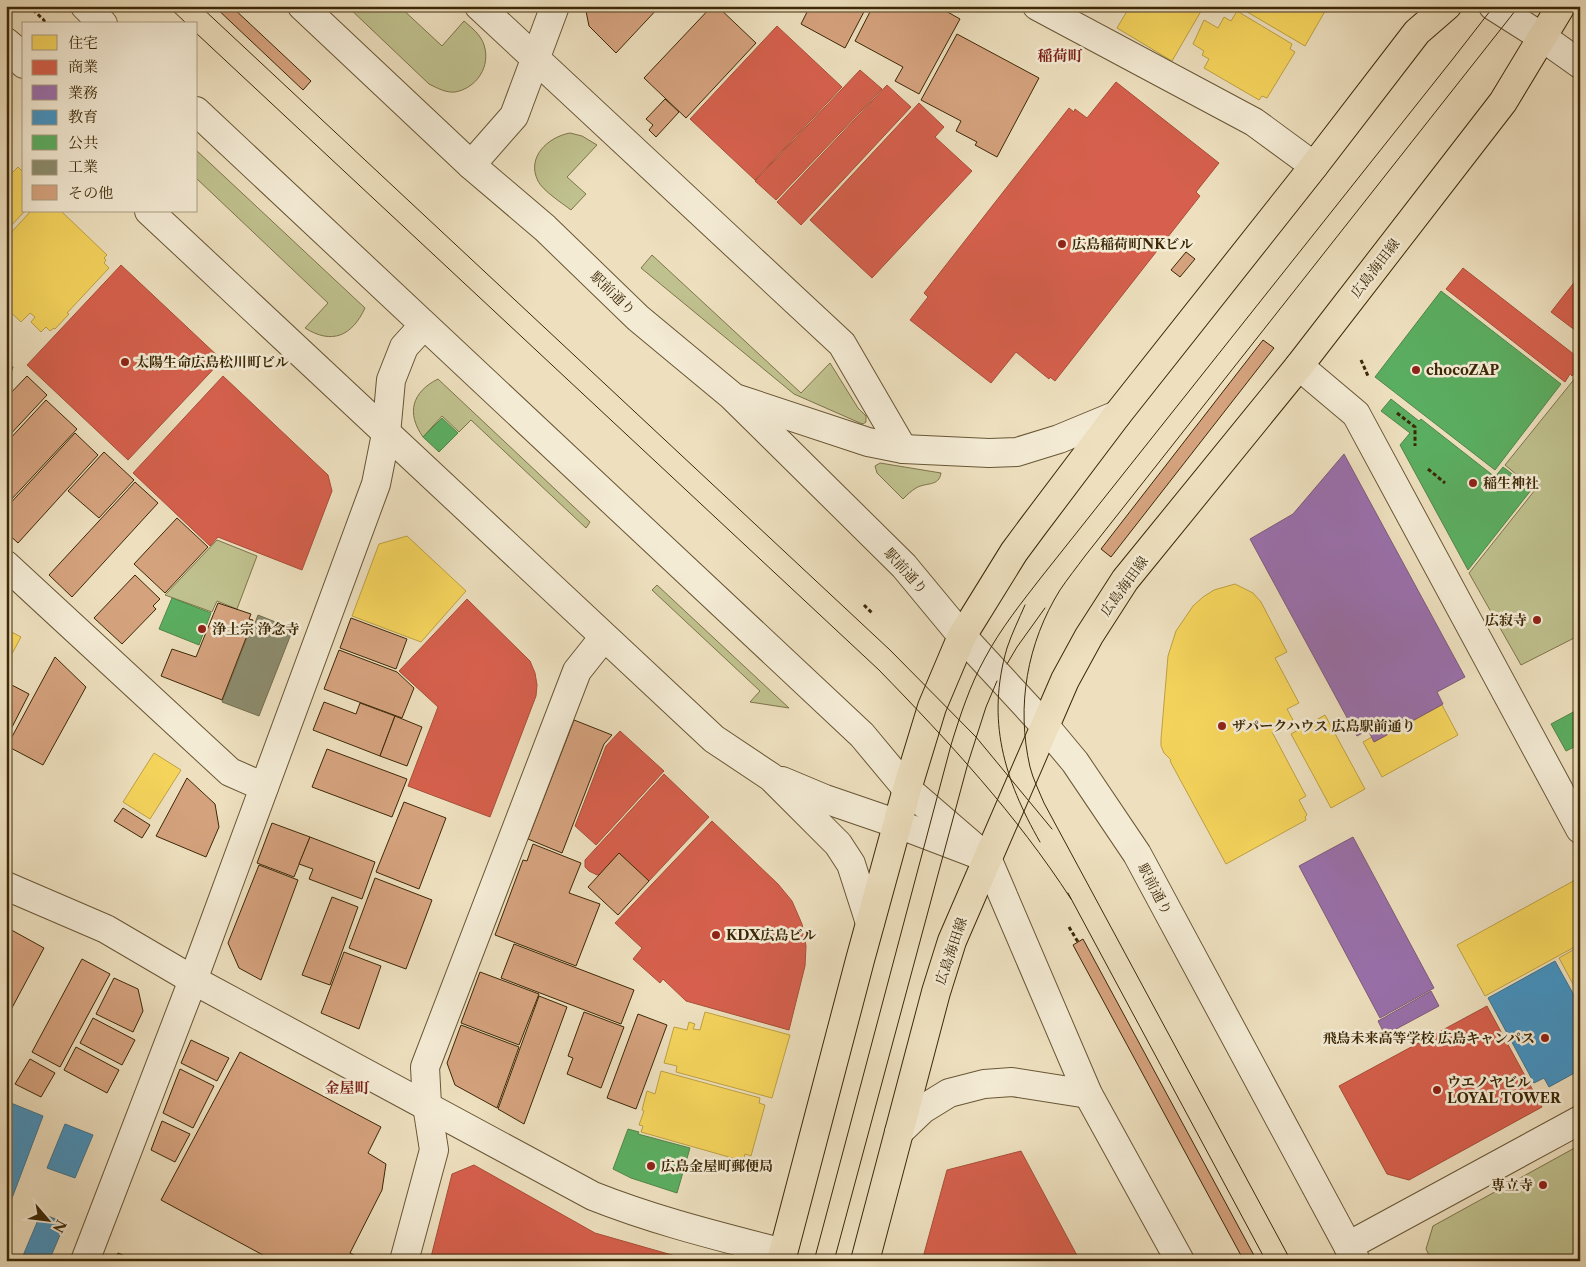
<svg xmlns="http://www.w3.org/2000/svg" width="1586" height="1267" font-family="'Libre Caslon Text','Noto Serif JP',serif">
<rect width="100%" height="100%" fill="#eee0bf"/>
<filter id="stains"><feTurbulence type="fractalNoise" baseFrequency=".004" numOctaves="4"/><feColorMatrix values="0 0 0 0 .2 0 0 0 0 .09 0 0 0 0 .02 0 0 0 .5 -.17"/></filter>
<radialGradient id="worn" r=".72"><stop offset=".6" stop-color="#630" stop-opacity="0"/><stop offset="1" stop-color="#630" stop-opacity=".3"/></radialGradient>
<g fill="#bfc18e" stroke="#7e744a">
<path d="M347,6H399L442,46L464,21C472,28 481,35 484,45C491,66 477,88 455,92C446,93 437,88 429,84Z"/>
<path d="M570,133L582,136L597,145L567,177L586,194L571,210C562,203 543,191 538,181C526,157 548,137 570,133Z"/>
<path d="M196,150L365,308C352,336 332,345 305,328L328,303L196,178Z"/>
<path d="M652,255L801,393L830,363L858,408L866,416V422L863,424L860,423L794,394L641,268Z"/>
<path d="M1580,372V635L1521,665L1469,573L1535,490L1505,465Z"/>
<path d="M438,379L590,522L586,528L471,420L459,432L442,416L423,437C406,413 412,392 438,379Z"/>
<path d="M880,463L941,473C939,487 926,482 916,488C911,491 907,495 903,499L877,473L875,466Z"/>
<path d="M217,540L257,556L237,609L217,601L212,612L165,595Z"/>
<path d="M657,585L789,708L750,702L760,691L652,590Z"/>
<path d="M1580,1145V1261H1432L1426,1249L1433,1226Z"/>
</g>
<g fill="#f6d55c" stroke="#bea142">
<path d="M1130,6H1204L1172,61L1117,28Z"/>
<path d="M1237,6H1328L1305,46Z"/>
<path d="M1237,11L1292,44L1290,49L1295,52L1267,98L1262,96L1259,100L1204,68L1209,59L1202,55L1204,51L1193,44L1204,20L1218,28L1224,17L1231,21Z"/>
<path d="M18,167L24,173L25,211L6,231V179Z"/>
<path d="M31,211H61L107,255L104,258L106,260L104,263L109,268L67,313L69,314L55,329L54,328L50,331L46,327L41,332L31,322L35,317L30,313L21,322L6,308V238Z"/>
<path d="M407,536L466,591L421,642L352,616L379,544Z"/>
<path d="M1235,584L1253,593L1261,602L1287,652L1275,658L1299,703L1287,709L1293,720L1272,732L1306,796L1299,800L1307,815L1305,817L1306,820L1226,864L1170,761L1171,760L1164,753L1161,746V739L1168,656L1176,631L1193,606L1203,597L1214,590Z"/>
<path d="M6,629L21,637L6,665Z"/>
<path d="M1442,705L1458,735L1382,777L1363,742L1372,737L1374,742Z"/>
<path d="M1325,715L1365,789L1331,808L1291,734Z"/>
<path d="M154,753L181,770L150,819L123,802Z"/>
<path d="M1577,879L1580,884V944L1485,996L1457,945Z"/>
<path d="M1580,946V997L1559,958Z"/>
<path d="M705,1012L790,1035L772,1098L676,1072L677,1066L664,1063L674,1027L687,1030L689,1022L695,1024L693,1029L700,1030Z"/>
<path d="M661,1071L760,1098L759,1103L765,1105L751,1156L745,1154L743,1161L641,1132L643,1126L639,1125L644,1111L642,1110L647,1091L655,1094Z"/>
</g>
<g fill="#d6604d" stroke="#a84f38">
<path d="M777,26L842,87L755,180L690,119Z"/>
<path d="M860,70L882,89L776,200L755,181Z"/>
<path d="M1116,82L1219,163L1196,192L1200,196L1055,381L1050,377L1049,379L1016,352L991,383L910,320L928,297L924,293L1069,108L1074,112L1075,109L1087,118Z"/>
<path d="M887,85L911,107L801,225L777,202Z"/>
<path d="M919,103L944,127L935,137L972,171L872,278L810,220Z"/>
<path d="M121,265L222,360L128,460L27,365Z"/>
<path d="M1463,268L1580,359V366L1572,376L1570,374L1565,382L1446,289Z"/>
<path d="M1580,275V334L1551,312Z"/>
<path d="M223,376L328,475L332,491L302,570L218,537L210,546L133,473Z"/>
<path d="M467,599L530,661L535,673L537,685L536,696L490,817L408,786L438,707L399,671Z"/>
<path d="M620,731L664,771L596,845L575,826L606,746Z"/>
<path d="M664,774L709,817L649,881L619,853L600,874L597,875L589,871L585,867V860Z"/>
<path d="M712,821L778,884L792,901L802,924L806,946L805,966L789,1030L686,1001L663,979L660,983L633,959L642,948L615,923Z"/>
<path d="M1487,1006L1542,1107L1409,1180L1387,1174L1339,1086Z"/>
<path d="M1021,1151L1080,1261H922L947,1170Z"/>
<path d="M474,1165L595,1233L693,1261H430L452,1174Z"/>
</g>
<g fill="#9970ab" stroke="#7d5a7a">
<path d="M1344,454L1465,677L1437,692L1443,704L1374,742L1368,730L1357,736L1250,539L1293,514Z"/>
<path d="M1353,837L1434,988L1380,1018L1299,866Z"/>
<path d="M1431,991L1439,1006L1385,1035L1378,1021Z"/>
</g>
<g fill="#4393c3" stroke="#41738a">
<path d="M1555,961L1580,1006V1070L1549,1087L1544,1078L1534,1083L1488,998Z"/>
<path d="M6,1101L43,1116L6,1214Z"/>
<path d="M65,1124L93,1135L75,1178L47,1168Z"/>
<path d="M41,1213L65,1223L49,1261H27L22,1258Z"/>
</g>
<g fill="#5aae61" stroke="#518646">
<path d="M1441,291L1561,384L1495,470L1375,377Z"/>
<path d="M1391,399L1419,421L1421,419L1495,477L1503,467L1532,489L1468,570L1400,445L1410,433L1381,411Z"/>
<path d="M442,418L458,433L439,452L423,437Z"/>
<path d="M172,598L211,613L199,645L159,629Z"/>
<path d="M1577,710L1580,714V744L1566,751L1551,724Z"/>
<path d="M628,1129L639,1132L638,1134L690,1148L677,1193L631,1178L613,1169Z"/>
</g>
<path fill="#8c8c6e" stroke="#746e4f" d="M258,615L293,629L259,716L222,702L250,630L252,631Z"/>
<g fill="#d5a27e" stroke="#3c2806">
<path d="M214,6H231L311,81L303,90Z"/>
<path d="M585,6H660L616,53L589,26Z"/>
<path d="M712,6H717L756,43L686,118L644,78Z"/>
<path d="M810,6H867L845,48L801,24Z"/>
<path d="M873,6H937L960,19L919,94L895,81L903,67L855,41Z"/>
<path d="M957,34L1039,78L997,157L975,145L977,142L956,131L961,121L921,100Z"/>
<path d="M665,99L679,112L656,137L649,130L653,125L646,119Z"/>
<path d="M1186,252L1195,259L1180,277L1171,270Z"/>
<path d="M1263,340L1274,348L1111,557L1101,549Z"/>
<path d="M6,365L13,367L6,388Z"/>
<path d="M27,376L47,395L6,439V398Z"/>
<path d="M46,400L77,429L8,503L6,502V443Z"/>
<path d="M75,433L98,455L18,543L6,532V508Z"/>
<path d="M104,452L134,480L99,518L68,491Z"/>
<path d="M135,482L158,503L72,597L49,575Z"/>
<path d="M177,518L208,547L165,593L134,564Z"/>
<path d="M135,575L160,599L153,606L156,609L122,644L94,618Z"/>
<path d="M218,603L251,614L249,619L253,620L222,700L161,676L172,649L196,657Z"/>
<path d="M351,618L407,639L396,669L340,648Z"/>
<path d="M339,650L397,672L414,688L402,718L324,689Z"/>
<path d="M55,657L86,687L43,765L7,746Z"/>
<path d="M6,682L29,694L9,733L6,731Z"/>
<path d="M324,702L356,714L360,703L395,716L380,756L313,730Z"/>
<path d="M395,716L422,727L407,766L380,756Z"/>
<path d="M574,720L612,735L604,744L562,853L528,839Z"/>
<path d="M327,749L407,779L392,817L312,787Z"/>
<path d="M187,778L215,804L219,827L206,857L156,836Z"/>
<path d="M404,802L446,818L419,889L376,872Z"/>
<path d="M123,808L150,825L142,838L114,821Z"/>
<path d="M272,823L310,837L294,877L257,863Z"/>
<path d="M310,837L375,862L362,899L309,879L313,869L299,864Z"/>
<path d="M533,844L581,863L569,893L600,904L576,966L495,935L523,860L527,861Z"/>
<path d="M619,853L649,881L618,915L588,887Z"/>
<path d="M259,865L298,880L261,980L239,968L228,943Z"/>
<path d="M375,878L432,900L406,969L349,948Z"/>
<path d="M332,897L358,907L330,985L302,975Z"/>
<path d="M6,927L44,948L6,1019Z"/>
<path d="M1083,939L1257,1261H1244L1073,945Z"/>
<path d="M514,944L634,990L621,1024L501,978Z"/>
<path d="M344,952L381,966L359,1029L321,1013Z"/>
<path d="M82,959L110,974L60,1067L32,1052Z"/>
<path d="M480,972L539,994L519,1045L461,1023Z"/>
<path d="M114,978L138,989L143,1011L133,1032L96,1014Z"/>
<path d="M539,996L567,1007L524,1124L498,1109Z"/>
<path d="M584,1012L624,1027L601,1088L567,1074L573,1058L568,1056Z"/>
<path d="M638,1014L667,1025L636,1109L607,1098Z"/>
<path d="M93,1018L135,1040L122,1065L80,1043Z"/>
<path d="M461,1025L519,1047L497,1108L455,1085L447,1063Z"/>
<path d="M191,1040L229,1058L217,1081L181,1063Z"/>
<path d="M76,1047L119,1070L107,1093L64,1070Z"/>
<path d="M240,1052L381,1127L368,1153L386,1164L382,1190L350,1253L362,1259V1261H274L161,1200Z"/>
<path d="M30,1059L55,1073L41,1097L15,1084Z"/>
<path d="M180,1069L214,1086L193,1128L163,1113Z"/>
<path d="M162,1121L190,1134L175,1162L151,1150Z"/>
<path d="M118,1253L138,1261H115Z"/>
</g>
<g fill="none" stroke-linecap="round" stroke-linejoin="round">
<defs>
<g id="minor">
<path d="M85,6L103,24"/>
<path d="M302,6L471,165L545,228L638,318L732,396L904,566L962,636L1045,726L1075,762L1137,854L1356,1261"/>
<path d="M479,6L842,344L903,449"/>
<path d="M1037,6L1254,122L1314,166"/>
<path d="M1493,6L1542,37L1580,64"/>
<path d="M6,42L18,52L24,64"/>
<path d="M196,111L862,735L907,789L987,858L1088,1094L1180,1261"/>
<path d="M471,165L514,116L555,6"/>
<path d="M149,211L714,739L771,777L838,844L851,864L870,923"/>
<path d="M1299,366L1356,414L1580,829"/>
<path d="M738,399L868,442L903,449L989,453L1017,452L1059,439L1117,415"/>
<path d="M6,565L230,772L264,787"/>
<path d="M782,781L825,799L898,824L974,853"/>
<path d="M6,886L106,929L193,980L593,1196C656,1221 718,1236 783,1253"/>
<path d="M899,1132L923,1109L949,1093L984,1084L1012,1082L1088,1094"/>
<path d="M1348,1246L1580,1120"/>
<path d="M85,1261L193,980L376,484L386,434L391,380L404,347L424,325"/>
<path d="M404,1261L434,1150L427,1105L425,1067L577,671L604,637"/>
</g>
<g id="major">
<path d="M781,1261L860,960L907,789L932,707L962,636L1014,552L1034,525L1117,415L1314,166L1417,32L1447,6"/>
<path d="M865,1261L936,992L952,941L1065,680L1089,636L1125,580L1299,366L1503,102L1561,6"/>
</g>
</defs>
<use href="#minor" stroke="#685634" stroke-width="30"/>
<use href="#major" stroke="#3c2806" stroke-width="30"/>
<g stroke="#3c2806" stroke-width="3" stroke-dasharray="4 2.5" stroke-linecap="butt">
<path d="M33,10L43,19L46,24"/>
<path d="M1361,360L1368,376"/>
<path d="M1397,413L1415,427V446"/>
<path d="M1428,469L1445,483"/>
<path d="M864,605L873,614"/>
<path d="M1069,927L1078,942"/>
</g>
<use href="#minor" stroke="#f4ebd5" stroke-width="28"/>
<use href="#major" stroke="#eee0bf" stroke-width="28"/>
<g stroke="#3c2806" stroke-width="1">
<path d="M168,6L187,24"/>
<path d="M200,6L890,650L976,737L1052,829"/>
<path d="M196,33L879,670C949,742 1016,814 1071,899"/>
<path d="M1025,605C1019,619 1012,633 1007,648C986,720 1004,779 1040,842"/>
<path d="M1007,664L1017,647L1045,608"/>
<path d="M1068,893L1266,1261"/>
<path d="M814,1261L951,745C960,716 970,685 985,658C1001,628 1022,602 1043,575L1452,60L1494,6"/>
<path d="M834,1261L968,763L986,707L997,681"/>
<path d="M1291,1261L1044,803C1039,791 1033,779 1030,767C1016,706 1027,643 1060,590C1068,578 1077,567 1085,556L1519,6"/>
</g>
</g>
<g fill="#8f2418" stroke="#f4ebd5" stroke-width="2">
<circle cx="1062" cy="244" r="5"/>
<circle cx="125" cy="362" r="5"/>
<circle cx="1416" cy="370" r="5"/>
<circle cx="1473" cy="483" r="5"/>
<circle cx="1537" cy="620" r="5"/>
<circle cx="202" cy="629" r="5"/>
<circle cx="1222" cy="726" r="5"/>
<circle cx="716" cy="935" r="5"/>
<circle cx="1545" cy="1038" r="5"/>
<circle cx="1437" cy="1090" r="5"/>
<circle cx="651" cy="1166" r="5"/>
<circle cx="1543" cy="1185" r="5"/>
</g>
<g text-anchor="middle" stroke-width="5" stroke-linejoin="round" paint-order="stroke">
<g font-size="14" font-weight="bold" fill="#3c2806" stroke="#f4ebd5" text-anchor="start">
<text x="1072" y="249">広島稲荷町NKビル</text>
<text x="135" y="367">太陽生命広島松川町ビル</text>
<text x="1426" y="375">chocoZAP</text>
<text x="1483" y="488">稲生神社</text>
<text x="1527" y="625" text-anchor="end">広寂寺</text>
<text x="212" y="634">浄土宗 浄念寺</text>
<text x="1232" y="731">ザパークハウス 広島駅前通り</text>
<text x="726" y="940">KDX広島ビル</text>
<text x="1535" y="1043" text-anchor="end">飛鳥未来高等学校 広島キャンパス</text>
<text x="1447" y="1087">ウエノヤビル<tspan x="1447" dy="16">LOYAL TOWER</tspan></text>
<text x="661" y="1171">広島金屋町郵便局</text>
<text x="1533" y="1190" text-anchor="end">専立寺</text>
</g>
<g font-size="14" fill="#3c2806" stroke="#f4ebd5">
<text transform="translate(1375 268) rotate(-52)" y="5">広島海田線</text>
<text transform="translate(613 293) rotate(44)" y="5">駅前通り</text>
<text transform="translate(906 571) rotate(48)" y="5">駅前通り</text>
<text transform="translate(1124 586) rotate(-54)" y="5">広島海田線</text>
<text transform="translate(1155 889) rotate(62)" y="5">駅前通り</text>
<text transform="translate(951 951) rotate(-71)" y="5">広島海田線</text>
</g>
<g font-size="15" font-weight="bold" fill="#7a1f14" stroke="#f4ebd5">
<text x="1060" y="61">稲荷町</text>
<text x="347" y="1093">金屋町</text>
</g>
</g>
<rect width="1586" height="1267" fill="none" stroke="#eee0bf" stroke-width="25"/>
<rect x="8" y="8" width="1571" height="1252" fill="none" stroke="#3c2806" stroke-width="2.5"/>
<rect x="12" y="12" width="1561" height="1242" fill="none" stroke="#3c2806"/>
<rect x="22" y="22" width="175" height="190" fill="#f4ebd5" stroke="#aa9d82"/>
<rect x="32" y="35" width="25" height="15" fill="#f6d55c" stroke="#aa9d82"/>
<text x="68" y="48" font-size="15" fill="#3c2806">住宅</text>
<rect x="32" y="60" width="25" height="15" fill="#d6604d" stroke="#aa9d82"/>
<text x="68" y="72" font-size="15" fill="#3c2806">商業</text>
<rect x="32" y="85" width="25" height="15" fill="#9970ab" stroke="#aa9d82"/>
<text x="68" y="98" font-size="15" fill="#3c2806">業務</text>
<rect x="32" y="110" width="25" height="15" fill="#4393c3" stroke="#aa9d82"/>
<text x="68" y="122" font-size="15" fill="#3c2806">教育</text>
<rect x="32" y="135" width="25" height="15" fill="#5aae61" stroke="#aa9d82"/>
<text x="68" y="148" font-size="15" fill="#3c2806">公共</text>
<rect x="32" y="160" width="25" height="15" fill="#8c8c6e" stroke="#aa9d82"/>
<text x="68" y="172" font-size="15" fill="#3c2806">工業</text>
<rect x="32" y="185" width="25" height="15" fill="#d5a27e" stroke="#aa9d82"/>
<text x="68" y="198" font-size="15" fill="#3c2806">その他</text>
<g transform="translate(48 1220) rotate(118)" stroke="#f4ebd5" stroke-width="4" paint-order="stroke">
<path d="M0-4L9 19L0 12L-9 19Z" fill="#3c2806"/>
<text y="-8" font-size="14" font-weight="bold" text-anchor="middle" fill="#3c2806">N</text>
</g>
<rect width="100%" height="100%" filter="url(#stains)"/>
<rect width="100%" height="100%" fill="url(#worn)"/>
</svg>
